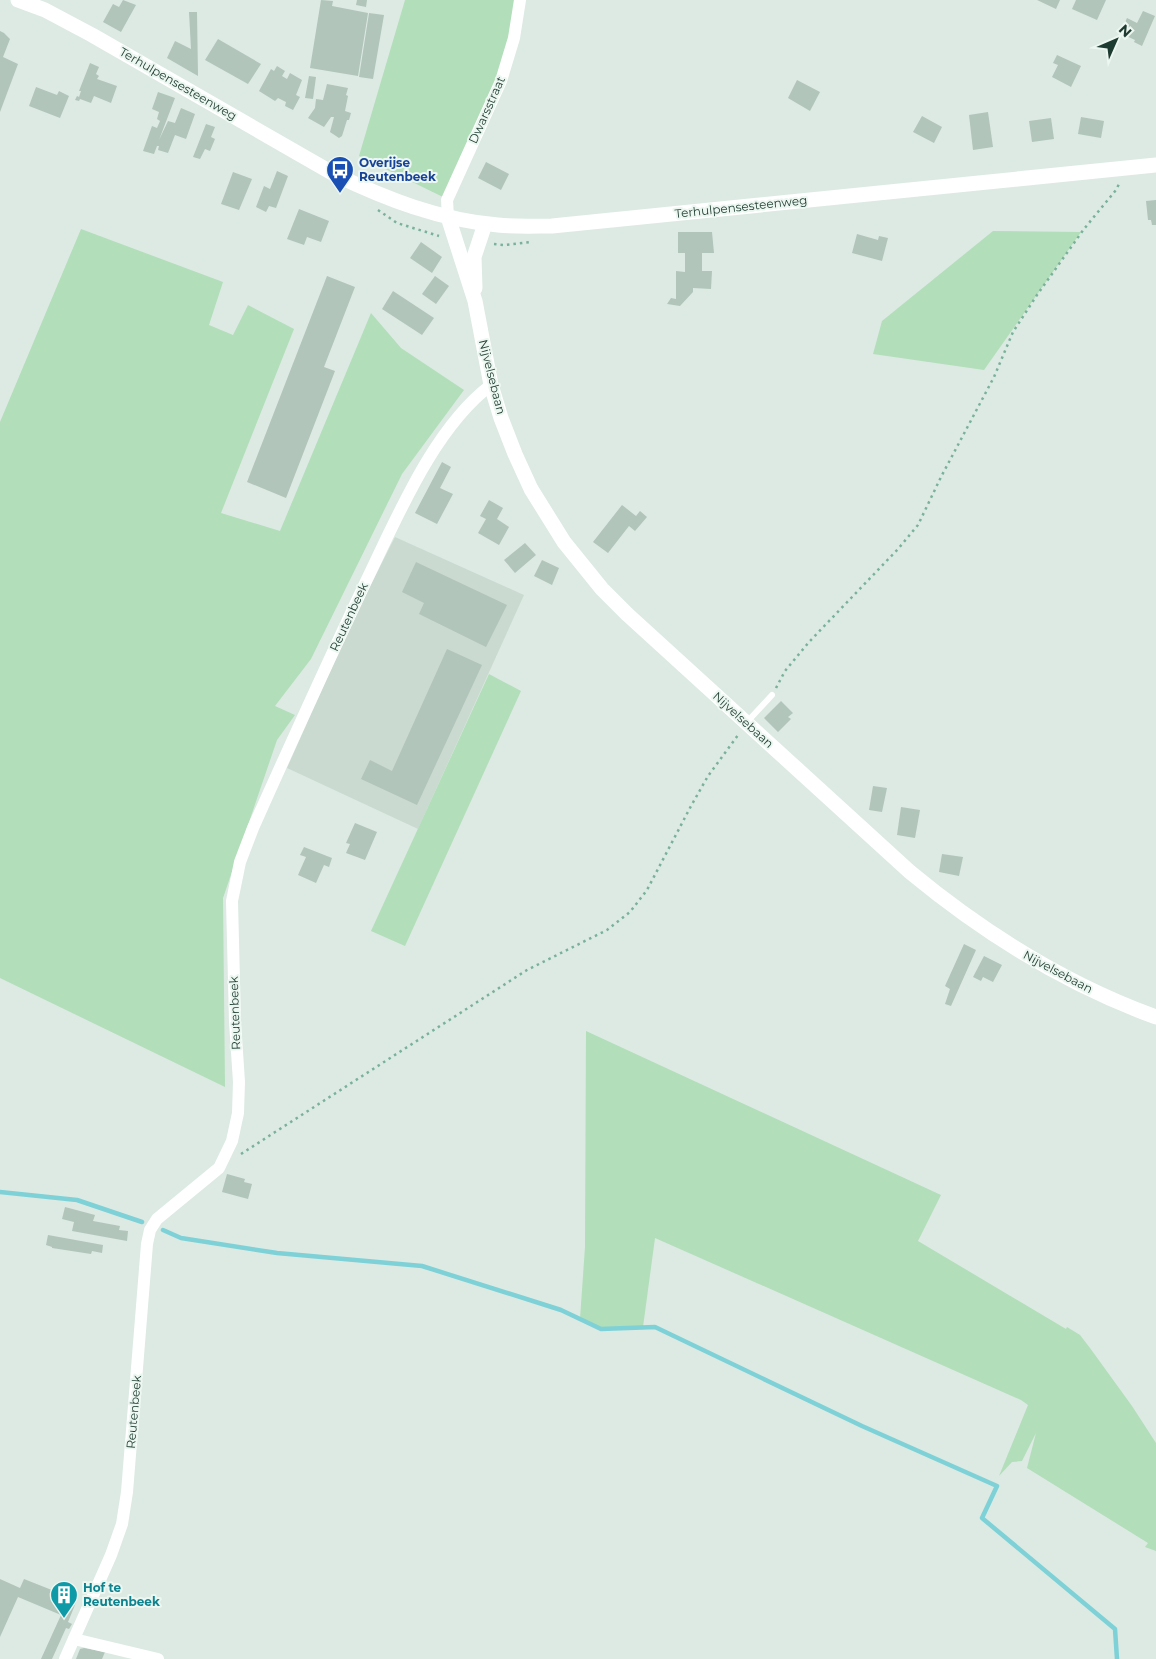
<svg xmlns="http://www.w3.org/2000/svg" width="1156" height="1659" font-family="Montserrat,sans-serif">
<rect width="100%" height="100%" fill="#dceae3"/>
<path fill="#cadad1" d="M395,537L524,595L418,829L287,768L353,620Z"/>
<g fill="#b2deba">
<path d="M405,0H515C508,70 472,134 443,197L359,156Z"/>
<path d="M81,229L223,282L209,325L233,335L248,305L294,329L221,513L280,531L371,313L401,348L464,390L402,474L311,659L275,706L295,715L277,740L223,898L225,1087L0,978V422Z"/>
<path d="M993,231L1081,232L984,370L873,354L882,321Z"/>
<path d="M489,674L521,691L405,946L371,931Z"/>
<path d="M586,1031L941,1195L918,1241L1066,1329L1067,1327L1080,1335L1090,1348L1132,1406L1156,1443V1551L1145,1547L1148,1543L1027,1468L1036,1433L1022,1461L1012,1462L999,1476L1028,1405L1021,1400L655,1238L643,1327L601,1329L580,1319L585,1247Z"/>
</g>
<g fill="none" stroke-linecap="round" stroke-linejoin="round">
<g stroke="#7ed1d6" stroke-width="4.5">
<path d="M0,1192L77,1200L142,1222"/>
<path d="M163,1230L181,1238L277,1253L422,1266L561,1310L601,1329L655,1327L862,1426L997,1486L982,1518L1115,1629L1117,1659"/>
</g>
</g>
<g fill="#b1c5bb">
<path d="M123,0L136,5L121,32L103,22L113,4L119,7Z"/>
<path d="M321,0L333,1L332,6L368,13L358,76L310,68Z"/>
<path d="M357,0H367L366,7L356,5Z"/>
<path d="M1037,0H1060L1056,9Z"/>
<path d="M1076,0H1106L1097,20L1072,9Z"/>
<path d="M1143,11L1155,16L1142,46L1134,42L1135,40L1120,33L1127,18L1137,23Z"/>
<path d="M189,12H197L198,76L167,58L175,41L191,49Z"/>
<path d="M369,13L384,15L373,79L359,77Z"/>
<path d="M0,31L4,33L10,39L3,57L18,64L0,112Z"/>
<path d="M218,39L261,64L248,84L205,60Z"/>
<path d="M1057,55L1081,66L1071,87L1052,77L1058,65L1053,63Z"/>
<path d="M90,63L99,67L96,74L99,76L97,79L117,86L111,103L94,96L91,103L80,99L79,101L75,100L77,96L79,97L81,91H79Z"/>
<path d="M277,66L285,71L282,76L287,79L290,73L302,80L296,95L300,97L293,110L285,106L286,102L278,98L275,101L259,91L271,69L274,71Z"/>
<path d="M309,76L316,77L313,99L305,98Z"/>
<path d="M797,80L820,92L810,111L788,98Z"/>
<path d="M327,84L348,88L346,95L348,96L345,111L351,113L349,120H347L342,136L339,138L330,132L334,117H331L324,127L308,118L315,108L316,99L323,100Z"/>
<path d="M36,87L57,95L59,91L69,96L60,118L29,106Z"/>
<path d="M158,92L175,98L159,140L168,121L175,123L181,108L195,114L186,139L175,135L168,153L158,150L159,146H157L154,154L143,151L152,126L157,128L160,121L157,119L159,112L152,109Z"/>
<path d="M988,112L993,147L973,150L969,115Z"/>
<path d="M922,116L942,127L934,143L913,132Z"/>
<path d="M1081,117L1104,121L1101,138L1078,134Z"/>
<path d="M1051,118L1054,139L1032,142L1029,121Z"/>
<path d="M206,124L215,127L211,137L215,139L210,151L205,149L200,159L193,157Z"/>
<path d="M486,162L509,174L501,190L478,178Z"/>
<path d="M277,171L288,176L276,208L269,206L266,212L256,207L264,186L270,189Z"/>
<path d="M233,172L252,179L239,210L221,204Z"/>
<path d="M1156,200V225H1152L1151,220H1148L1146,201Z"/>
<path d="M299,209L329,221L321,242L307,237L304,245L287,239Z"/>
<path d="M678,232H712L714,253H702V271H712L711,289L693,288V292L680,306L667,304L671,298L676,299V271L685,272V253H678Z"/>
<path d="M857,234L878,240L879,236L888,238L882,261L852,253Z"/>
<path d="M421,242L442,257L432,273L410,258Z"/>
<path d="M327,276L355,287L324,367L335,371L286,498L247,482Z"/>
<path d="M435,276L449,286L436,304L422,294Z"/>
<path d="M393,291L434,318L422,335L382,309Z"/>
<path d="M442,462L451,467L440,488L453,494L437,524L415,513Z"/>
<path d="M489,500L503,508L497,519L509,527L499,545L478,533L486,519L480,516Z"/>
<path d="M622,505L636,516L640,511L647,517L635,531L629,526L608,553L593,542Z"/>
<path d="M525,543L536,555L515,573L504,560Z"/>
<path d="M542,560L559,568L552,585L534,576Z"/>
<path d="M416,562L507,605L486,647L419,614L424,603L402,592Z"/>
<path d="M447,649L482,665L417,805L361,779L370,760L392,771Z"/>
<path d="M781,701L793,713L788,717L791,719L778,732L764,718Z"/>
<path d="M873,786L887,788L882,812L869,810Z"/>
<path d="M901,807L920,810L915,838L897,835Z"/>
<path d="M355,823L377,832L365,860L346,853L350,844L346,843Z"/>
<path d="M304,847L332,858L329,867L324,865L316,883L298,875L306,857L300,855Z"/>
<path d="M942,854L963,857L959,876L939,872Z"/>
<path d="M964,944L976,950L951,1006L945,1004L950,989L945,986Z"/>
<path d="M984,956L1002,965L993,982L983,977L981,981L973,977Z"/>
<path d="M227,1174L245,1179L244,1182L252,1184L248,1199L222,1192Z"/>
<path d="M65,1207L95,1215L93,1221L120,1226L119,1230L128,1231L127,1241L72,1231L74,1222L62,1219Z"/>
<path d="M48,1235L103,1245L102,1253L92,1251L91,1254L52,1248V1247L46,1245Z"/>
<path d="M0,1579L20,1588L24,1579L77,1600L68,1622L72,1624L69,1629L66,1628L52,1659H41L61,1615L18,1597L0,1637Z"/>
<path d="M84,1648L105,1652L102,1659H76L80,1649Z"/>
</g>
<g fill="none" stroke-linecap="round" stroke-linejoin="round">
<g stroke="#79b19a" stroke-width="2.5" stroke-dasharray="2.5 4" stroke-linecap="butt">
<path d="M378,210L397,223L439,236"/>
<path d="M494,244L504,245L531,242"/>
<path d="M776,688L785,671L809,642L898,549L918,525L941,477L994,377L1013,332L1037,295L1084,229L1116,190L1119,184"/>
<path d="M241,1154L527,970L607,930L630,912L647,890L691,806L708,776L738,735"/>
</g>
<path stroke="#fff" stroke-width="6" d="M747,722L772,695"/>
<g stroke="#fff" stroke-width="12">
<path d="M448,217L447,200L501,81L514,38L520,0"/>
<path d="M74,1639L158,1659"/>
<path d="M65,1659L111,1555L122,1524L127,1492L147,1244L150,1230L157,1219L219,1168L232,1141L238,1113L239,1082L235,1022L232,901L240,862L253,828C291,743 329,659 369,575C399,513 435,427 491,385"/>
</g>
<g stroke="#fff" stroke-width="15">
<path d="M18,0L45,10L92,35L334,174C386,199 440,220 498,225C516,227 534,226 552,226L1156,165"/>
<path d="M448,217L475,301L491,385L501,418L515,454L531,489L564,542L602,589L627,614L910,872C985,934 1065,984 1156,1017"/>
<path d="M475,288L474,257L485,224"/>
</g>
</g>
<defs>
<symbol id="bus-pin" viewBox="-11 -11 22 30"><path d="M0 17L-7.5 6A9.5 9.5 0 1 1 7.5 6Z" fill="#1a4fb4" stroke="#edf7f1"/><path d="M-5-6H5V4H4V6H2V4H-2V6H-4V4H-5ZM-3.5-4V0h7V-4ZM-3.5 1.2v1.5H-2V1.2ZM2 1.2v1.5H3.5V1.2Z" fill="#fff"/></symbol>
<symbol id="building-pin" viewBox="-11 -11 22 30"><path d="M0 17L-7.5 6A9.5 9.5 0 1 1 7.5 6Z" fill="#0f9aa8" stroke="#edf7f1"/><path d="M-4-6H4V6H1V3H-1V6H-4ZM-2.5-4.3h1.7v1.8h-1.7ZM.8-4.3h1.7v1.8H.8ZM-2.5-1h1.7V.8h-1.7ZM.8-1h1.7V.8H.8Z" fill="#fff"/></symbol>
</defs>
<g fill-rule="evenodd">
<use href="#bus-pin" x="324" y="154" width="32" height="43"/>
<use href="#building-pin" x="48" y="1579" width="32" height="43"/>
</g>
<g text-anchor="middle" stroke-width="4" stroke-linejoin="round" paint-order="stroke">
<g font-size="12" fill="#1d3b30" stroke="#edf7f1">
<text transform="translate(178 84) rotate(30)" y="4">Terhulpensesteenweg</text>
<text transform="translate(487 110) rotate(-66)" y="4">Dwarsstraat</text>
<text transform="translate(741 207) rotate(-6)" y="4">Terhulpensesteenweg</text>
<text transform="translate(492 377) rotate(76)" y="4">Nijvelsebaan</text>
<text transform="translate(349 617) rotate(-65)" y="4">Reutenbeek</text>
<text transform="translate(743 720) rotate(42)" y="4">Nijvelsebaan</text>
<text transform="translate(1058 972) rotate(28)" y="4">Nijvelsebaan</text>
<text transform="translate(235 1013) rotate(-92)" y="4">Reutenbeek</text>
<text transform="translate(134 1412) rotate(-85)" y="4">Reutenbeek</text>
</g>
<g font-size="12" font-weight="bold" fill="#164399" stroke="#edf7f1" text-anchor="start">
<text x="359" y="167">Overijse<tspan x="359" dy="14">Reutenbeek</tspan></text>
</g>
<g font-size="12" font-weight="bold" fill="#0d838f" stroke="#edf7f1" text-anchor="start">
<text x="83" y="1592">Hof te<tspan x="83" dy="14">Reutenbeek</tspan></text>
</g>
</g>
<g transform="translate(1116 40) rotate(45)" stroke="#edf7f1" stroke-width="4" paint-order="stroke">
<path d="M0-4L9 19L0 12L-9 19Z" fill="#1d3b30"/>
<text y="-8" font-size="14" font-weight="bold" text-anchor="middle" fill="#1d3b30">N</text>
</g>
</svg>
